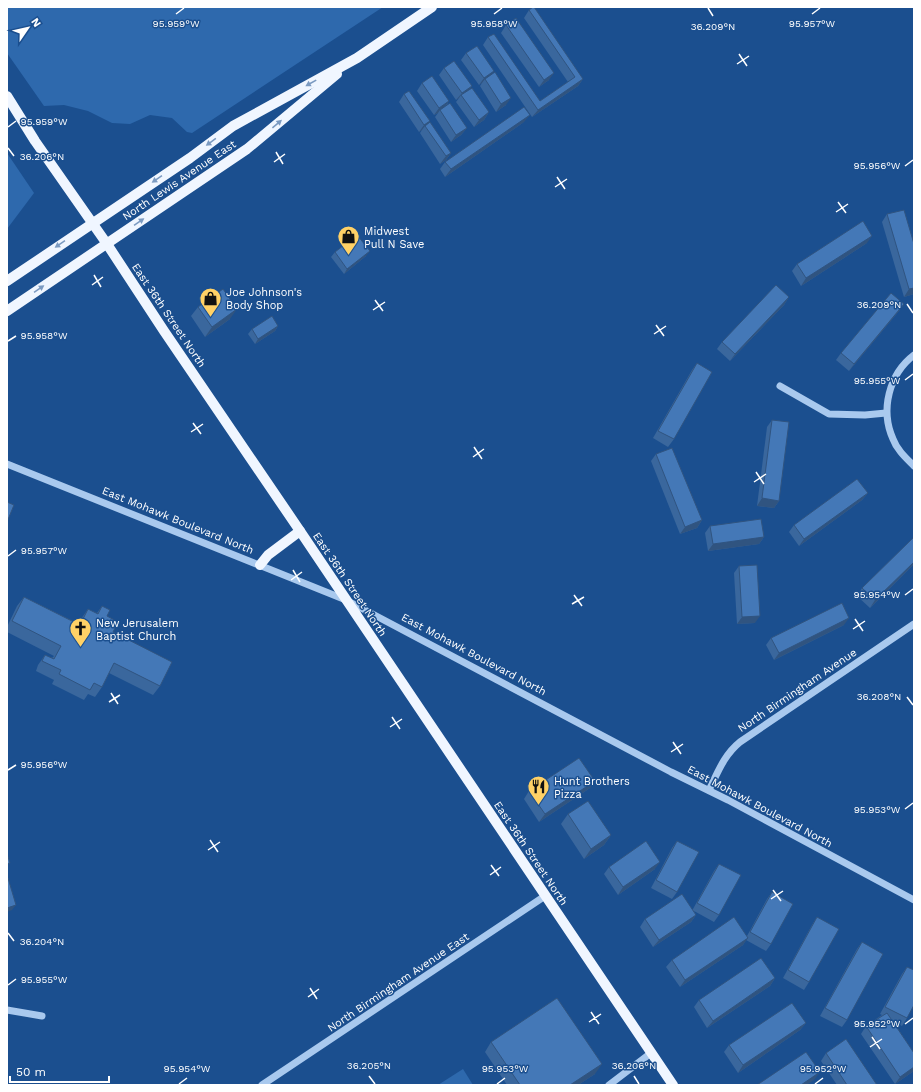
<svg xmlns="http://www.w3.org/2000/svg" width="921" height="1092" font-family="'Work Sans',sans-serif">
<rect width="100%" height="100%" fill="#1b4f8f"/>
<g fill="#2e69ad">
<path d="M7,7H383L192,133L187,132L172,118L150,115L130,124L112,123L88,111L64,105L44,106L7,53Z"/>
<path d="M7,153L34,193L7,229Z"/>
<path d="M463,1069L473,1085H438Z"/>
</g>
<g fill="none" stroke-linecap="round" stroke-linejoin="round">
<g stroke="#a9c9ee" stroke-width="7">
<path d="M914,355C889,374 880,410 893,439C897,450 906,458 914,466"/>
<path d="M780,386L829,414L865,415L886,413"/>
<path d="M7,464L346,600L671,772L728,800L914,900"/>
<path d="M709,790C718,772 724,755 740,742L914,624"/>
<path d="M7,1010L42,1016"/>
<path d="M262,1085L545,896"/>
<path d="M609,1085L651,1053"/>
</g>
<g stroke="#f0f6ff" stroke-width="10">
<path d="M7,96L35,141L107,244L164,331L300,531L673,1085"/>
<path d="M7,281L190,158L233,126L357,58L432,7"/>
<path d="M7,311L247,149L337,74"/>
<path d="M260,565L268,555L300,531"/>
</g>
</g>
<g fill="#3a679d">
<path d="M529,10L583,79L578,86L532,117L483,45L488,37L540,101L568,82L524,18Z"/>
<path d="M506,25L549,80L539,87L501,33Z"/>
<path d="M466,53L491,75L506,105L496,112L480,86L482,83L479,85L461,60Z"/>
<path d="M444,68L472,86L469,90L489,112L484,120L474,127L456,102L459,98L456,100L439,75Z"/>
<path d="M422,83L449,101L446,106L467,128L461,135L451,142L435,117L438,113L434,115L417,91Z"/>
<path d="M404,94L430,121L428,124L451,153L446,160L440,164L420,133L422,130L419,132L399,102Z"/>
<path d="M524,122L445,177L440,169L445,162Z"/>
<path d="M887,214L914,244V294L904,297L882,222Z"/>
<path d="M867,243L801,286L792,271L797,264Z"/>
<path d="M335,252L366,256L344,274L331,257Z"/>
<path d="M789,297L784,305L730,361L717,349L722,342Z"/>
<path d="M904,304L899,311L849,371L836,360L841,353Z"/>
<path d="M198,307L230,319L205,337L191,316Z"/>
<path d="M278,326L275,331L255,344L248,334L252,329Z"/>
<path d="M697,363L674,439L668,447L653,438L692,370Z"/>
<path d="M772,420L779,501L774,508L757,506L767,427Z"/>
<path d="M656,454L702,520L697,528L680,534L651,461Z"/>
<path d="M868,493L862,500L799,546L789,532L794,525Z"/>
<path d="M710,526L764,537L759,544L708,551L705,533Z"/>
<path d="M914,564L870,608L857,596L862,588Z"/>
<path d="M739,566L755,623L737,624L734,573Z"/>
<path d="M24,597L79,624L81,619L88,609L97,613L102,606L113,632L160,686L153,695L109,673L102,687L95,697L88,694L84,700L52,684L54,680L36,671L38,665L45,655L52,658L54,656L7,632V627L17,606Z"/>
<path d="M844,625L774,660L766,645L771,638Z"/>
<path d="M590,788L539,822L524,799L529,791Z"/>
<path d="M568,814L611,835L604,845L584,859L561,824Z"/>
<path d="M677,841V892L672,899L651,888L672,848Z"/>
<path d="M719,864V915L714,922L694,911L696,915L691,922L653,947L640,927L645,919L693,909L714,871Z"/>
<path d="M609,867L655,869L618,895L604,874Z"/>
<path d="M772,892L771,944L766,951L746,940L743,945L680,987L666,967L672,960L747,936L767,899Z"/>
<path d="M817,917L809,982L804,990L783,978L812,925Z"/>
<path d="M862,942L847,1020L842,1027L820,1016L857,949Z"/>
<path d="M907,967V1018L902,1026L892,1020L914,1053V1071L895,1084L861,1034L866,1026L882,1015L880,1014L902,974Z"/>
<path d="M775,978L770,986L707,1028L694,1007L699,1000Z"/>
<path d="M806,1023L800,1030L738,1073L724,1052L729,1045Z"/>
<path d="M491,1042L595,1074L578,1085H507L485,1052Z"/>
<path d="M826,1053L877,1085H837L821,1061Z"/>
</g>
<g fill="#305480">
<path d="M494,71L489,78L485,79L482,83L479,85L484,78Z"/>
<path d="M554,73L549,80L539,87L544,80Z"/>
<path d="M583,79L578,86L532,117L538,110Z"/>
<path d="M472,86L466,93L461,95L459,98L456,100L462,93Z"/>
<path d="M511,98L506,105L496,112L501,104Z"/>
<path d="M449,101L444,108L440,110L438,113L434,115L439,108Z"/>
<path d="M489,112L484,120L474,127L479,120Z"/>
<path d="M530,115L524,122L445,177L451,169Z"/>
<path d="M430,121L426,127L425,126L422,130L419,132L424,125Z"/>
<path d="M467,128L461,135L451,142L456,135Z"/>
<path d="M451,153L446,160L440,164L446,156Z"/>
<path d="M872,236L867,243L801,286L806,278Z"/>
<path d="M370,251L366,256L344,274L347,269Z"/>
<path d="M914,288V294L904,297L909,289Z"/>
<path d="M789,297L784,305L730,361L735,354Z"/>
<path d="M904,304L899,311L849,371L854,364Z"/>
<path d="M237,309L230,319L205,337L212,327Z"/>
<path d="M278,326L275,331L255,344L258,339Z"/>
<path d="M868,493L862,500L799,546L804,539Z"/>
<path d="M762,498L779,501L774,508L757,506Z"/>
<path d="M702,520L697,528L680,534L685,527Z"/>
<path d="M764,537L759,544L708,551L713,544Z"/>
<path d="M914,562V564L870,608L875,600Z"/>
<path d="M760,616L755,623L737,624L742,617Z"/>
<path d="M849,618L844,625L774,660L779,653Z"/>
<path d="M595,781L590,788L539,822L545,814Z"/>
<path d="M611,835L604,845L584,859L591,849Z"/>
<path d="M660,862L655,869L618,895L623,887Z"/>
<path d="M16,905L12,910L7,912V908Z"/>
<path d="M696,915L691,922L653,947L659,940Z"/>
<path d="M748,938L743,945L680,987L685,980Z"/>
<path d="M775,978L770,986L707,1028L713,1021Z"/>
<path d="M806,1023L800,1030L738,1073L743,1065Z"/>
<path d="M602,1064L595,1074L578,1085H570Z"/>
<path d="M914,1067V1071L895,1084L900,1077Z"/>
<path d="M820,1072L815,1079L807,1085H801Z"/>
</g>
<g fill="#4478b7" stroke="#305480">
<path d="M533,7H534L583,79L538,110L488,37L494,34L540,101L575,77L529,10Z"/>
<path d="M516,18L554,73L544,80L506,25Z"/>
<path d="M477,46L494,71L484,78L466,53Z"/>
<path d="M454,61L472,86L462,93L444,68Z"/>
<path d="M495,72L511,98L501,104L485,79Z"/>
<path d="M432,76L449,101L439,108L422,83Z"/>
<path d="M472,88L489,112L479,120L461,95Z"/>
<path d="M409,91L430,121L424,125L404,94Z"/>
<path d="M450,103L467,128L456,135L440,110Z"/>
<path d="M524,107L530,115L451,169L445,162Z"/>
<path d="M430,122L451,153L446,156L425,126Z"/>
<path d="M904,210L914,244V288L909,289L887,214Z"/>
<path d="M863,221L872,236L806,278L797,264Z"/>
<path d="M357,235L370,251L347,269L335,252Z"/>
<path d="M776,285L789,297L735,354L722,342Z"/>
<path d="M223,289L237,309L212,327L198,307Z"/>
<path d="M891,293L904,304L854,364L841,353Z"/>
<path d="M272,316L278,326L258,339L252,329Z"/>
<path d="M697,363L712,372L674,439L658,431Z"/>
<path d="M772,420L789,422L779,501L762,498Z"/>
<path d="M672,448L702,520L685,527L656,454Z"/>
<path d="M857,479L868,493L804,539L794,525Z"/>
<path d="M7,502L14,505L7,522Z"/>
<path d="M761,519L764,537L713,544L710,526Z"/>
<path d="M914,537V562L875,600L862,588Z"/>
<path d="M757,565L760,616L742,617L739,566Z"/>
<path d="M24,597L80,625L88,609L98,614L102,606L110,610L107,616L118,622L113,632L172,662L160,686L114,663L102,687L94,683L90,690L59,674L61,670L42,661L45,655L54,659L61,646L12,621Z"/>
<path d="M842,603L849,618L779,653L771,638Z"/>
<path d="M579,758L595,781L545,814L529,791Z"/>
<path d="M588,801L611,835L591,849L568,814Z"/>
<path d="M646,841L660,862L623,887L609,867Z"/>
<path d="M677,841L699,852L677,892L656,880Z"/>
<path d="M7,854L10,863L7,864Z"/>
<path d="M719,864L741,875L719,915L697,903Z"/>
<path d="M7,878H8L16,905L7,908Z"/>
<path d="M772,892L793,904L771,944L750,932Z"/>
<path d="M682,894L696,915L659,940L645,919Z"/>
<path d="M734,917L748,938L685,980L672,960Z"/>
<path d="M817,917L839,929L809,982L788,970Z"/>
<path d="M862,942L883,954L847,1020L825,1008Z"/>
<path d="M761,958L775,978L713,1021L699,1000Z"/>
<path d="M907,967L914,970V1005L907,1018L885,1007Z"/>
<path d="M557,998L602,1064L570,1085H520L491,1042Z"/>
<path d="M792,1003L806,1023L743,1065L729,1045Z"/>
<path d="M887,1013L914,1053V1067L900,1077L866,1026Z"/>
<path d="M846,1039L877,1085H847L826,1053Z"/>
<path d="M806,1052L820,1072L801,1085H757Z"/>
</g>
<defs><path id="oneway-solid" d="M-6-.8H1V-3.2L6.5 0L1 3.2V.8H-6Z"/></defs>
<g fill="#7b9ac1">
<use href="#oneway-solid" transform="translate(311 83) rotate(151)"/>
<use href="#oneway-solid" transform="translate(277 124) rotate(-40)"/>
<use href="#oneway-solid" transform="translate(211 142) rotate(144)"/>
<use href="#oneway-solid" transform="translate(157 179) rotate(146)"/>
<use href="#oneway-solid" transform="translate(139 222) rotate(-34)"/>
<use href="#oneway-solid" transform="translate(60 244) rotate(146)"/>
<use href="#oneway-solid" transform="translate(39 289) rotate(-34)"/>
</g>
<path fill="none" stroke="#fff" stroke-width="1.5" d="M708,8L713,16M176,14L184,8M494,14L502,8M812,14L820,8M739,54L747,66M737,64L749,56M8,127L16,121M8,148L14,156M276,152L283,164M274,162L285,154M905,166L913,160M557,177L565,189M555,187L567,179M838,202L846,213M836,212L848,204M94,275L101,287M92,285L103,277M375,300L383,311M907,304L913,313M373,310L385,302M656,325L664,336M654,334L666,326M8,341L16,336M905,380L913,374M193,423L201,434M191,432L203,424M474,447L482,459M473,457L484,449M756,472L764,484M754,482L766,474M8,556L16,550M293,570L300,582M291,580L302,572M574,595L582,606M905,595L913,589M572,604L584,597M855,619L863,631M853,629L865,621M111,693L118,704M907,697L913,705M109,702L120,695M392,717L400,729M390,727L402,719M673,742L681,754M671,752L683,744M8,770L16,765M905,809L913,803M210,840L218,852M208,850L220,842M491,865L499,876M490,875L501,867M773,890L781,901M771,899L783,891M8,933L14,941M8,985L16,979M310,988L317,999M308,997L319,989M591,1012L599,1024M589,1022L601,1014M905,1024L913,1018M872,1037L880,1049M870,1047L882,1039M369,1076L375,1084M634,1076L639,1084M179,1084L187,1078M497,1084L505,1078M815,1084L823,1078"/>
<defs>
<symbol id="shop-pin" viewBox="-11 -11 22 30"><path d="M0 17L-7.5 6A9.5 9.5 0 1 1 7.5 6Z" fill="#ffd166" stroke="#1b4f8f"/><path d="M-5-2.5h2.3a2.7 3.5 0 0 1 5.4 0H5L5.5 6h-11ZM-1.5-2.5h3a1.5 2.3 0 0 0-3 0Z" fill="#111"/></symbol>
<symbol id="church-pin" viewBox="-11 -11 22 30"><path d="M0 17L-7.5 6A9.5 9.5 0 1 1 7.5 6Z" fill="#ffd166" stroke="#1b4f8f"/><path d="M-1.2-6h2.4v3.5h3.3v2.4h-3.3V6h-2.4V-.1h-3.3v-2.4h3.3Z" fill="#111"/></symbol>
<symbol id="restaurant-pin" viewBox="-11 -11 22 30"><path d="M0 17L-7.5 6A9.5 9.5 0 1 1 7.5 6Z" fill="#ffd166" stroke="#1b4f8f"/><path d="M-5-6h1v4h1v-4h1v4h1v-4h1v5L-1.5 .5V6h-2V.5L-5-1ZM5-6V6H3V1.5H1.5Q1.5-4 5-6Z" fill="#111"/></symbol>
</defs>
<g fill-rule="evenodd">
<use href="#shop-pin" x="336" y="224" width="25" height="34"/>
<use href="#shop-pin" x="198" y="286" width="25" height="34"/>
<use href="#church-pin" x="68" y="616" width="25" height="34"/>
<use href="#restaurant-pin" x="526" y="774" width="25" height="34"/>
</g>
<g text-anchor="middle" stroke-width="3" stroke-linejoin="round" paint-order="stroke">
<g font-size="11" fill="#fff" stroke="#1b4f8f">
<text transform="translate(179 180) rotate(-34)" y="4">North Lewis Avenue East</text>
<text transform="translate(169 315) rotate(56)" y="4">East 36th Street North</text>
<text transform="translate(178 520) rotate(22)" y="4">East Mohawk Boulevard North</text>
<text transform="translate(350 584) rotate(56)" y="4">East 36th Street North</text>
<text transform="translate(474 654) rotate(28)" y="4">East Mohawk Boulevard North</text>
<text transform="translate(797 690) rotate(-34)" y="4">North Birmingham Avenue</text>
<text transform="translate(760 806) rotate(28)" y="4">East Mohawk Boulevard North</text>
<text transform="translate(531 853) rotate(56)" y="4">East 36th Street North</text>
<text transform="translate(398 982) rotate(-34)" y="4">North Birmingham Avenue East</text>
</g>
<g font-size="11" fill="#fff" stroke="#1b4f8f" text-anchor="start">
<text x="364" y="235">Midwest<tspan x="364" dy="13">Pull N Save</tspan></text>
<text x="226" y="296">Joe Johnson's<tspan x="226" dy="13">Body Shop</tspan></text>
<text x="96" y="627">New Jerusalem<tspan x="96" dy="13">Baptist Church</tspan></text>
<text x="554" y="785">Hunt Brothers<tspan x="554" dy="13">Pizza</tspan></text>
</g>
</g>
<g font-size="10" text-anchor="middle" fill="#fff" stroke="#1b4f8f" stroke-width="3" stroke-linejoin="round" paint-order="stroke">
<text x="176" y="27">95.959°W</text>
<text x="494" y="27">95.958°W</text>
<text x="812" y="27">95.957°W</text>
<text x="713" y="30">36.209°N</text>
<text x="44" y="125">95.959°W</text>
<text x="42" y="160">36.206°N</text>
<text x="877" y="169">95.956°W</text>
<text x="879" y="308">36.209°N</text>
<text x="44" y="339">95.958°W</text>
<text x="877" y="384">95.955°W</text>
<text x="44" y="554">95.957°W</text>
<text x="877" y="598">95.954°W</text>
<text x="879" y="700">36.208°N</text>
<text x="44" y="768">95.956°W</text>
<text x="877" y="813">95.953°W</text>
<text x="42" y="945">36.204°N</text>
<text x="44" y="983">95.955°W</text>
<text x="877" y="1027">95.952°W</text>
<text x="369" y="1069">36.205°N</text>
<text x="634" y="1069">36.206°N</text>
<text x="187" y="1072">95.954°W</text>
<text x="505" y="1072">95.953°W</text>
<text x="823" y="1072">95.952°W</text>
</g>
<rect width="921" height="1092" fill="none" stroke="#ffffff" stroke-width="16"/>
<g transform="translate(28 28) rotate(56)" stroke="#1b4f8f" stroke-width="3" paint-order="stroke">
<path d="M0-3L7 15L0 10L-7 15Z" fill="#ffffff"/>
<text y="-6" font-size="11" font-weight="bold" text-anchor="middle" fill="#ffffff">N</text>
</g>
<path d="M10 1076v6h99v-6" fill="none" stroke="#ffffff" stroke-width="2"/>
<text x="16" y="1076" font-size="12" fill="#ffffff" stroke="#1b4f8f" stroke-width="3" paint-order="stroke">50 m</text>
</svg>
